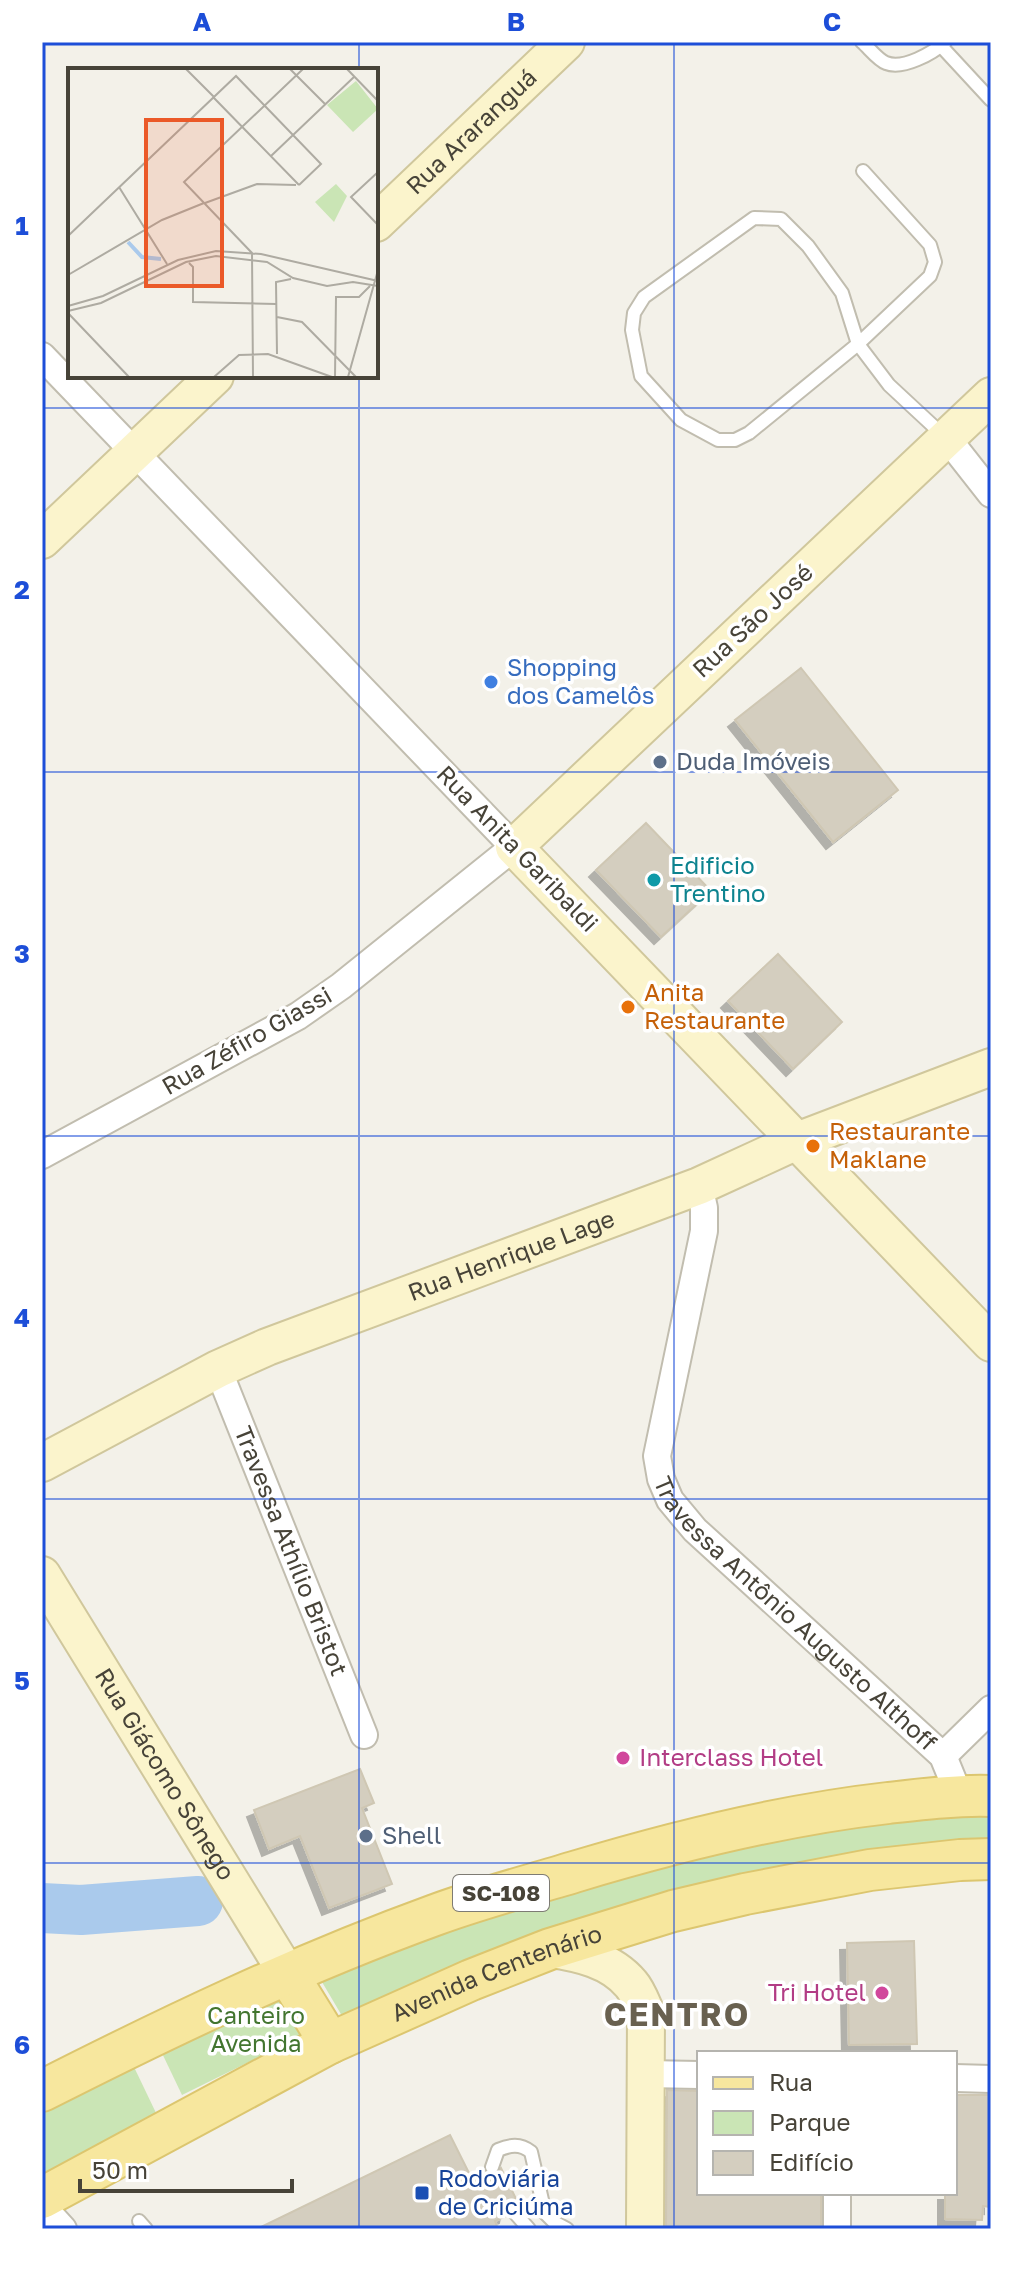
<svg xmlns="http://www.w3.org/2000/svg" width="1033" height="2271" font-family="'Golos Text',sans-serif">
<defs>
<filter id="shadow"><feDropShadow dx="-7" dy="7" stdDeviation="0" flood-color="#0004"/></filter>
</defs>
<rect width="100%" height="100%" fill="#f3f1e9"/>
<g fill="#cae5b5">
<path d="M991,1812V1849L879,1854L345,2021L322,1982L534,1897L685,1852L878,1817Z"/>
<path d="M282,1988L310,2032L182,2095L160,2049Z"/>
<path d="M134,2067L157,2115L42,2176V2114Z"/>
</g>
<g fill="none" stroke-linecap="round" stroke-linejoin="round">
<path stroke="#aacaec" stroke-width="50" d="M42,1908L81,1910L198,1901"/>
</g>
<g fill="#d4cebf" stroke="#cfc7b3" stroke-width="2" filter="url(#shadow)">
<path d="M801,668L898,790L833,842L735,720Z"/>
<path d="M646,823L711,891L661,937L596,870Z"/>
<path d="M778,954L842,1022L793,1069L728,1001Z"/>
<path d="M360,1769L374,1803L362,1808L392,1884L329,1908L300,1836L269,1849L254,1810Z"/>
<path d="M914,1941L917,2044L849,2045L847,1943Z"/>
<path d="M667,2090L699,2091V2193H821V2229H666Z"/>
<path d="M955,2095H991V2207L983,2206L982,2220L945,2219V2193H955Z"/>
<path d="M450,2135L471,2177L484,2171L488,2175L494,2176L501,2168L519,2205L513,2203L508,2206L506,2216L495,2221L498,2229H257Z"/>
</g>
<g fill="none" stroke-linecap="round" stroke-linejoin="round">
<defs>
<g id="lane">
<path d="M862,42C869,48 878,60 886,63C903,70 933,53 945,42"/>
<path d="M941,46L991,100"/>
<path d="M863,171L930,245L935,262L930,276L858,344L749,433L735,440H718L681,420L641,376L632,330L634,313L644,297L754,218L781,219L808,246L842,293L858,344L889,385L945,437"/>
<path d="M492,2167L498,2150C510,2145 520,2143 531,2152L545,2213L554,2222L567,2229"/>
<path d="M514,2212L529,2229"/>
<path d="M139,2221L146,2229"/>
</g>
<g id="street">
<path d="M42,356L514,847L341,986L298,1016L42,1155"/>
<path d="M947,438L991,494"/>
<path id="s1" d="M699,1186L704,1208V1231L657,1456L661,1479L670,1500L695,1530L943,1756L959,1795"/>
<path id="s2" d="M218,1369L364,1735"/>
<path d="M943,1756L991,1709"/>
<path d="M646,2074L699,2075"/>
<path d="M955,2078L991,2079"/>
<path d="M837,2193V2229"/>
<path d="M42,2206L63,2229"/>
</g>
<g id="secondary">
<path id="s3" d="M376,223L566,42"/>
<path d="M991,396L514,847L991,1343"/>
<path d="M42,540L215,376"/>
<path id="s4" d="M42,1463L218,1369L267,1347L699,1186L797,1141L991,1067"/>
<path id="s5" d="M42,1575L288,1975"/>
<path d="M550,1949C579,1953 611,1960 631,1984C638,1992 642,2004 646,2013L645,2229"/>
</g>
<g id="primary">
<path d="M288,1975L330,2043"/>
<path d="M42,2091C170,2026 300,1964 435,1915C481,1898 528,1886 574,1872C677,1841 781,1815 888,1803C923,1799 956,1795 991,1796"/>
<path id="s6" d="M42,2198L330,2043L471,1980L550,1949L673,1911L745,1894L870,1870L960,1860L991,1859"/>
</g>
</defs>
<use href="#lane" stroke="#c1bdaf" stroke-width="16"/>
<use href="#street" stroke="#c1bdaf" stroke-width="30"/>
<use href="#secondary" stroke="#d0c79c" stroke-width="40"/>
<use href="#primary" stroke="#dcc66f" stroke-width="44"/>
<use href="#lane" stroke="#fff" stroke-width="12"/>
<use href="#street" stroke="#fff" stroke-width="26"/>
<use href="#secondary" stroke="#fbf4cc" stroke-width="36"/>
<use href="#primary" stroke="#f7e79e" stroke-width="40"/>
</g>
<path fill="none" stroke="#1d4ed8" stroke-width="2" stroke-opacity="0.55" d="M359,42V70M674,42V2229M359,376V2229M42,408H991M42,772H991M42,1136H991M42,1499H991M42,1863H991"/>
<circle fill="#3f7fe0" stroke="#fff" stroke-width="3" cx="491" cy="682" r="8"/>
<g fill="#5c6f8a" stroke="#fff" stroke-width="3">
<circle cx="660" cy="762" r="8"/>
<circle cx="366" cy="1836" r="8"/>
</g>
<circle fill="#0f9aa8" stroke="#fff" stroke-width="3" cx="654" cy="880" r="8"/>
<g fill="#e8710a" stroke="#fff" stroke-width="3">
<circle cx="628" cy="1007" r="8"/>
<circle cx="813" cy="1146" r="8"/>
</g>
<g fill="#d1479c" stroke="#fff" stroke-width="3">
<circle cx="623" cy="1758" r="8"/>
<circle cx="882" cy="1993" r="8"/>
</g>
<rect fill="#1a4fb4" stroke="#fff" stroke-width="3" x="414" y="2185" width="16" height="16" rx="4"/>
<g text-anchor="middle" stroke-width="7" stroke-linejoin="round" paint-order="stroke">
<rect fill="#fff" stroke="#7e7b74" stroke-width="2" x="453" y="1875" width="96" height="36" rx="6"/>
<g font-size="22" font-weight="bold" fill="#474338">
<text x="501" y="1901">SC-108</text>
</g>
<g font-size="24" fill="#474338" stroke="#fff">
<text dy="8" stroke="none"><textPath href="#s3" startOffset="132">Rua Araranguá</textPath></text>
<text transform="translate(753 621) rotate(-43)" y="8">Rua São José</text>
<text transform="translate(517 849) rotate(46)" y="8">Rua Anita Garibaldi</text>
<text transform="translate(247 1041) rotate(-30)" y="8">Rua Zéfiro Giassi</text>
<text dy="8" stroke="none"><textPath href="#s4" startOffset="514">Rua Henrique Lage</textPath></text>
<text dy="8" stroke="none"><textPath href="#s2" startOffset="196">Travessa Athílio Bristot</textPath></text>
<text dy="8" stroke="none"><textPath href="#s1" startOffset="490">Travessa Antônio Augusto Althoff</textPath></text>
<text dy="8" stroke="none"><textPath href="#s5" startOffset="234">Rua Giácomo Sônego</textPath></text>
<text dy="8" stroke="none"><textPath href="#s6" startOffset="508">Avenida Centenário</textPath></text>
</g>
<g font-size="24" fill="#366cbe" stroke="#fff" text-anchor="start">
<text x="507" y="676">Shopping<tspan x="507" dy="28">dos Camelôs</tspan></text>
</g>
<g font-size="24" fill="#4e5e75" stroke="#fff" text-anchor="start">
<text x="676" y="770">Duda Imóveis</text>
<text x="382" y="1844">Shell</text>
</g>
<g font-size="24" fill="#0d838f" stroke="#fff" text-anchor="start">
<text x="670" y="874">Edificio<tspan x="670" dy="28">Trentino</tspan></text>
</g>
<g font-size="24" fill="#c56008" stroke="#fff" text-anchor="start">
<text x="644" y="1001">Anita<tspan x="644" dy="28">Restaurante</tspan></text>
<text x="829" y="1140">Restaurante<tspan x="829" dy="28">Maklane</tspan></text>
</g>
<g font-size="24" fill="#b23c85" stroke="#fff" text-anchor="start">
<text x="639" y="1766">Interclass Hotel</text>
<text x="866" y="2001" text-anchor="end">Tri Hotel</text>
</g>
<g font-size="24" fill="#42752f" stroke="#fff">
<text x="256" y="2024">Canteiro<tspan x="256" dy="28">Avenida</tspan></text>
</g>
<g font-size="24" fill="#164399" stroke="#fff" text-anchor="start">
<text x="438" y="2187">Rodoviária<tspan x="438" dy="28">de Criciúma</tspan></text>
</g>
<g font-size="32" font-weight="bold" letter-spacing="2" fill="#696150" stroke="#fff">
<text x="677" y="2026">CENTRO</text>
</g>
</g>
<g transform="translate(68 68)">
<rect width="310" height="310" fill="#f3f1e9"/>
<path d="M288,13L310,41L285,64L259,37ZM268,116L279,128L266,154L247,134Z" fill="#cae5b5"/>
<path fill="none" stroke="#aacaec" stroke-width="4" d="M60,174L74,189L93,191"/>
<path fill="none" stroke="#aeaba2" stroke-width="2" d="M118,1L146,29M222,1L257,36M279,1L310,33M146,30L231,117M196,37L253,96L231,117M203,88L287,8M310,104L283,129L310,157M51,119L99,196M137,135L189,116L228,117M0,168L168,8L196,37M121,195L125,199V234L208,236M0,207L94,152L136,135M0,238L35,228L110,192L148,183L193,186L310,213M0,243L33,235L118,194L148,188L199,194L225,210L259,218L285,214L310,218M0,245L61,309M209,249L234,254L288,309M209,286L208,214L223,211M146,309L171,287L200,286L264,309M185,309L184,185L116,114L235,1M267,309L268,229H291L302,218M280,309L310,202"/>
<path fill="#eb5928" fill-opacity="0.15" stroke="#eb5928" stroke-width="4" d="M78,52H154V218H78Z"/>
<rect width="310" height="310" fill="none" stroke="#474338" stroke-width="4"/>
</g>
<rect width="1033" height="2271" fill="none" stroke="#ffffff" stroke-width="88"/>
<rect x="697" y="2051" width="260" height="144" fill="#ffffff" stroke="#b5b4af" stroke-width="2"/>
<rect x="713" y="2077" width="40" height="12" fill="#f7e79e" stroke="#b5b4af" stroke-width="2"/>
<text x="769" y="2091" font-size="24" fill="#474338">Rua</text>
<rect x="713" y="2111" width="40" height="24" fill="#cae5b5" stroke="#b5b4af" stroke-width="2"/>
<text x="769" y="2131" font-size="24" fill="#474338">Parque</text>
<rect x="713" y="2151" width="40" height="24" fill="#d4cebf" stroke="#b5b4af" stroke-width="2"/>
<text x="769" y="2171" font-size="24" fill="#474338">Edifício</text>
<path d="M80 2179v12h212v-12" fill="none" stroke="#474338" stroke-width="4"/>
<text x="92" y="2179" font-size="24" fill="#474338" stroke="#ffffff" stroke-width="6" paint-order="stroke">50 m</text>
<rect x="44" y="44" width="945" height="2183" fill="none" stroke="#1d4ed8" stroke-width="3"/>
<g font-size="26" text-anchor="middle" font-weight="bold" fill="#1d4ed8">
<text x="202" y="31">A</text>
<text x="516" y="31">B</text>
<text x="832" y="31">C</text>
<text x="22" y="235">1</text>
<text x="22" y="599">2</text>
<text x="22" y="963">3</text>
<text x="22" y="1327">4</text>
<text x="22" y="1690">5</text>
<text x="22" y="2054">6</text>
</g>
</svg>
